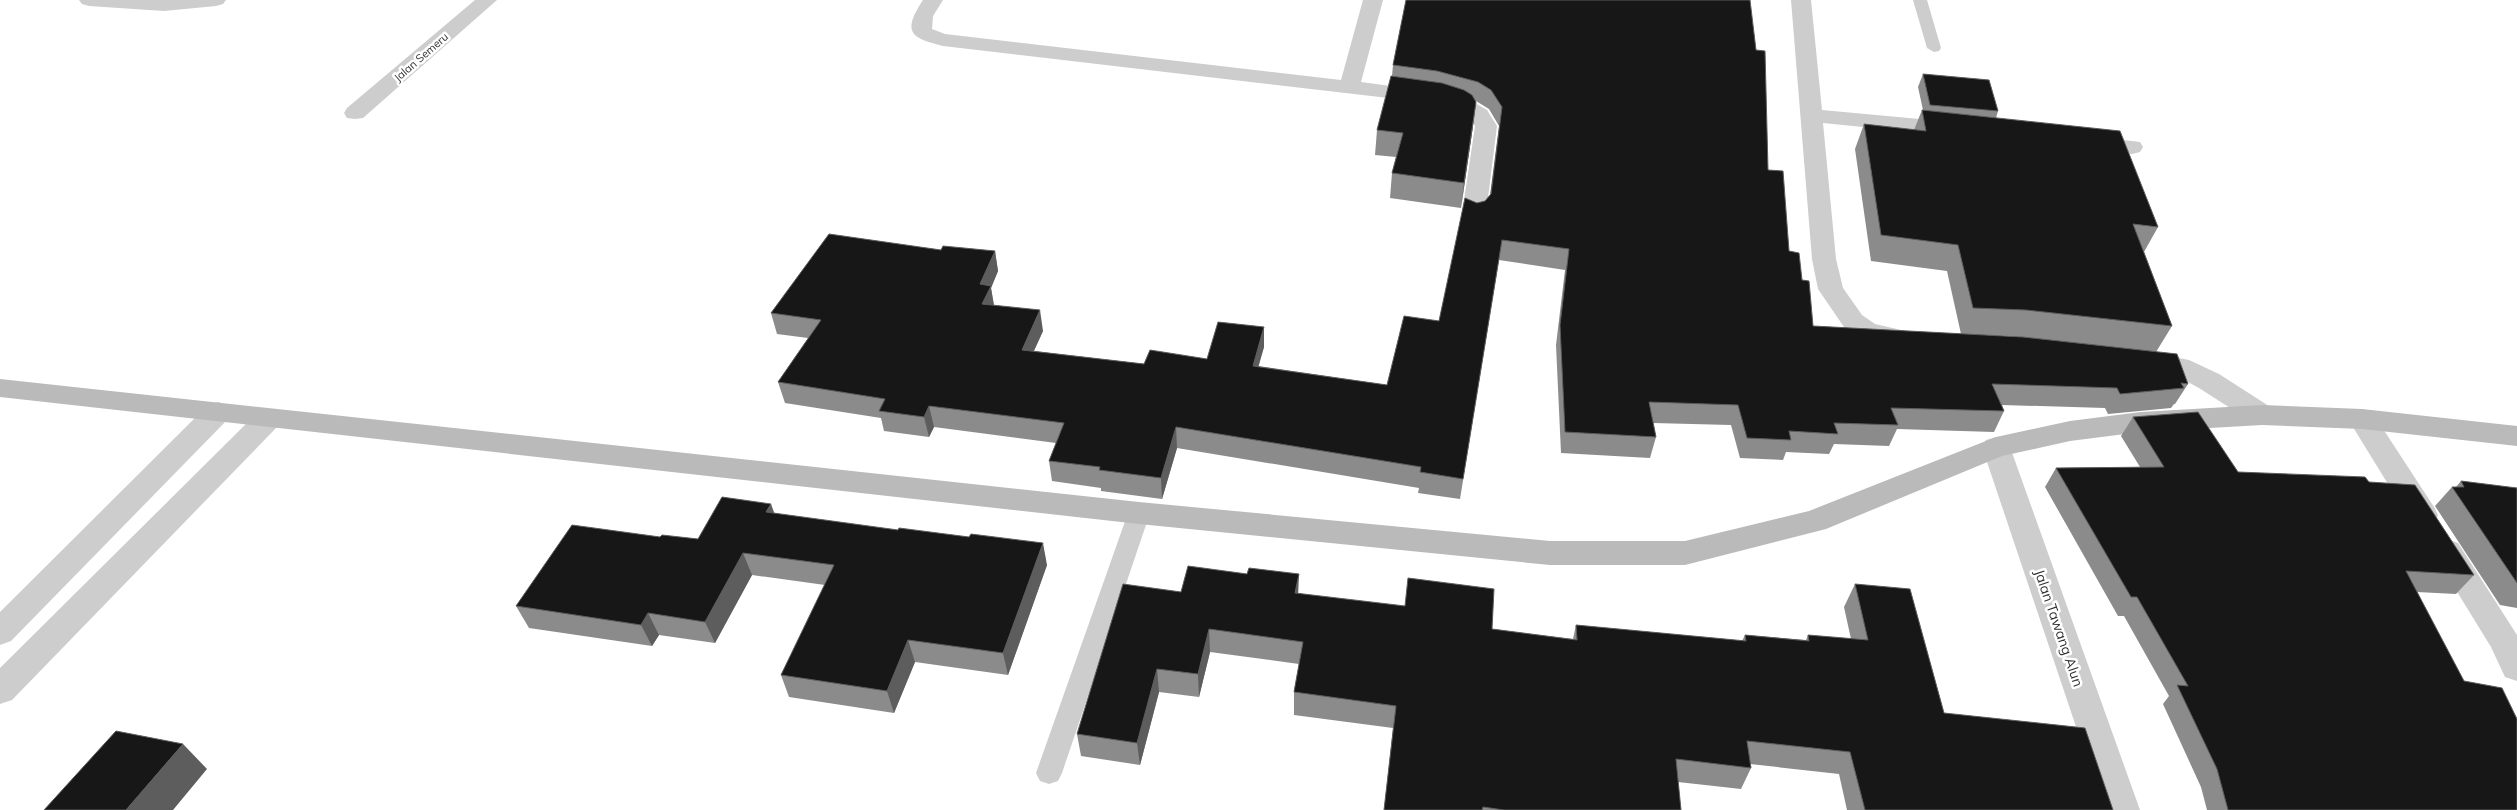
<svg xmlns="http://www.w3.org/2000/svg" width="2517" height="810" font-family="Mulish,sans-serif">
<rect width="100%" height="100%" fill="#fff"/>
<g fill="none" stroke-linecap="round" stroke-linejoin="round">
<g fill="#cdcdcd" fill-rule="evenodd">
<path d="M1913,0H1927L1941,48L1939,51L1934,52L1927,48Z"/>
<path d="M1139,505L1147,507L1150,513L1062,773L1058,781L1049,784L1040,781L1036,773L1128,513L1131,507Z"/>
</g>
<g fill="#cdcdcd" fill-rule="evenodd">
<path d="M79,0H226L223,4L216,6L164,11L89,6L82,4Z"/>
<path d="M475,0H497L363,118L355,119L347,118L344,113L347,108Z"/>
<path d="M923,0H943L933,16L932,29L945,34L1341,80L1363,0H1383L1361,82L1435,92L1475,103L1487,110L1497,126L1486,214L1482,219L1474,221L1466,219L1462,214L1475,126C1466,104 1417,102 1397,99L943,46C910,38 902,32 923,0Z"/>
<path d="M1791,0H1811L1822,110L1952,122L1960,124L1963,129L1960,134L1952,136L1823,123L1836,259L1843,288L1862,315L1875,324L1910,332L1914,338L1910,344L1901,347L1867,340L1858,337L1844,327L1818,289L1812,259Z"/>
<path d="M2089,136L2140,142L2143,147L2140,152L2132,154L2081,148L2078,143L2081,138Z"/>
<path d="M2145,351L2189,360L2219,374L2272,408L2276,415L2272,422L2262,425L2252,422L2199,388L2173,374L2136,366L2132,360L2136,354Z"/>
<path d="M218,402L228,405L232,412L228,419L11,641L0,645V612L208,405Z"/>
<path d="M268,409L278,412L282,419L278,426L12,700L0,704V668L258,412Z"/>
<path d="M2362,409L2372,412L2434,507L2438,515L2434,523L2423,526L2412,523L2348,419L2352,412Z"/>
<path d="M1996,437L2006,440L2010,447L2140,810H2104L1982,447L1986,440Z"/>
<path d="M2447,539L2458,543L2517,635V681L2505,677L2491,647L2432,551L2436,543Z"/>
</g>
<path fill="#bababa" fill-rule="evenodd" d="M0,379L1139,502L1550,541H1685L1809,511L1996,437L2070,421L2141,412L2262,405L2362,409L2517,426V446L2362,429L2262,425L2141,432L2070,441L2002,456L1826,529L1685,565H1550L1139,524L0,397Z"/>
</g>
<g fill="#8b8b8b">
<path d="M1406,0L1768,170L1789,251L1802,280L1813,326L1961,334L1947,271L1871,261L1855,149L1864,124L1914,130L1922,110H1923L1918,87L1923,74L1998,111L1996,118L2158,227L2144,252L2172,326L2156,352L2013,336L1975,335L2188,384L2175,404H2174L2171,408L2108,414L2105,408L2002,405L2004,411L1994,432L1897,429L1889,446L1834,444L1829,454L1786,452L1783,460L1740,458L1731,425L1653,423L1656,437L1650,458L1561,453L1556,345L1565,270L1499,260L1460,499L1418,493L1419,488L1177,448L1162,499L1101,491V488L1052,481L1049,461L1056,443L934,427L929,437L884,431L881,418L785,403L778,382L808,338L777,334L771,313L941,250L995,251L998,271L991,288L994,305L1043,331L1034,351L1144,364L1207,359L1264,347L1258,366L1387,385L1439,321L1477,203L1485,201L1490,195L1499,126L1489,109L1476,101L1473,126L1461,208L1390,198L1392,173L1396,157L1375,155L1377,130L1392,76L1393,65Z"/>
<path d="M2133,417L2238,472L2369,482L2474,575L2456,594L2417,592L2517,810H2207L2201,787L2163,704L2169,696L2124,616H2118L2045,487L2056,468L2140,467L2121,436Z"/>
<path d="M2461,481L2517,488V608L2500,605L2435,506L2452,487H2456Z"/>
<path d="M774,513L1047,565L1008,675L915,662L894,713L789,697L781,675L825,585L752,575L715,643L659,635L652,646L529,628L516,606L660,537L698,539Z"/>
<path d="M1855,584L1944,713L2113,810H1847L1839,774L1750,764L1751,768L1741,789L1678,782L1681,810H1384L1393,728L1294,715V692L1299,664L1210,652L1199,697L1159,692L1140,765L1081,756L1077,734L1181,592L1298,593L1492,629L1573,639L1576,625L1742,641L1745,635L1806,640L1808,635L1851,639L1844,607Z"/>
</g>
<g fill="#5d5d5d">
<path d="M1476,102L1473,126L1461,208L1464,183Z"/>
<path d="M995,251L998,271L991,288L994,306L982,304L980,284Z"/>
<path d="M1040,310L1043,331L1025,370L1022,350Z"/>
<path d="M1264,327V347L1253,386V366Z"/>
<path d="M929,406L934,427L929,437L924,417Z"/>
<path d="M1176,427L1177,448L1162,499L1161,478Z"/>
<path d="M771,504L779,526L766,512Z"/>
<path d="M1043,543L1047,565L1008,675L1003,653Z"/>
<path d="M743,553L752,575L715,643L705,622Z"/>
<path d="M1299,574L1298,597L1295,593Z"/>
<path d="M648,613L659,635L652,646L641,625Z"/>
<path d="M1209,629L1210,652L1199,697L1198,674Z"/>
<path d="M908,640L915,662L894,713L887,691Z"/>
<path d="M1157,669L1159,692L1140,765L1137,743Z"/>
<path d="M183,744L207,769L173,810H126Z"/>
</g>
<g fill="#171717" stroke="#5d5d5d">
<path d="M1406,0H1750L1756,50L1765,51L1768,170L1783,171L1789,251L1799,253L1802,280L1809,281L1813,326L2023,337L2177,354L2188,384L2181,383L2184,388L2120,394L2117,388L1992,384L2004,411L1891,408L1898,425L1834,423L1838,434L1789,431L1791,440L1747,438L1738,405L1649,402L1656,437L1565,432L1560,325L1569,249L1502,240L1463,479L1420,472L1421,467L1176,427L1161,478L1099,470L1100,467L1049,461L1064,423L929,406L924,417L879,411L885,399L778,382L821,320L771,313L829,234L941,250L943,246L995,251L980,284L991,286L982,304L1040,310L1022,350L1144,364L1150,350L1207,359L1218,322L1264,327L1253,366L1387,385L1404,316L1439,321L1465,198L1477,203L1485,201L1491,194L1502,107L1491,90L1478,82L1437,71L1393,65Z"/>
<path d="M1923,74L1989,80L1998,111L1930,105Z"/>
<path d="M1391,76L1442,83L1464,90L1472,95L1476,102L1464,183L1392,173L1403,133L1377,130Z"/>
<path d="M1922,110L2120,131L2158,227L2133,224L2172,326L2026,310L1973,308L1958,245L1881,235L1864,124L1926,131Z"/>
<path d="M2198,412L2238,472L2365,477L2369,482L2415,485L2474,575L2406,571L2464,681L2502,688L2517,719V810H2228L2217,769L2177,685L2188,686L2137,597H2131L2056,468L2164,467L2133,417Z"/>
<path d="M2461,481L2517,488V583L2452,487H2464Z"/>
<path d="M722,497L771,504L766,512L898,530L899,528L969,537L971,534L1043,543L1003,653L908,640L887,691L781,675L834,565L743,553L705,622L648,613L641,625L516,606L572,525L660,537L662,535L698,539Z"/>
<path d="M1188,566L1247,574L1249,568L1299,574L1295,593L1405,606L1408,578L1494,589L1492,629L1577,640L1576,625L1746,641L1745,635L1809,641L1808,635L1868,640L1855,584L1910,589L1944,713L2085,728L2113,810H1865L1850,752L1747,741L1751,768L1676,759L1681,810H1504L1483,807L1482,810H1384L1396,706L1294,692L1303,642L1209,629L1198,674L1157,669L1137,743L1077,734L1123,584L1181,592Z"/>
<path d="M116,731L183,744L126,810H44Z"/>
</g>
<g text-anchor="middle" stroke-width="5" stroke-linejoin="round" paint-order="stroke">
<g font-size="11" fill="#303030" stroke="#fff">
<text transform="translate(421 57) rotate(-41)" y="4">Jalan Semeru</text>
</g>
<g font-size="14" fill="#303030" stroke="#fff">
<text transform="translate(2059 628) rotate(71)" y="5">Jalan Tawang Alun</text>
</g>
</g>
</svg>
